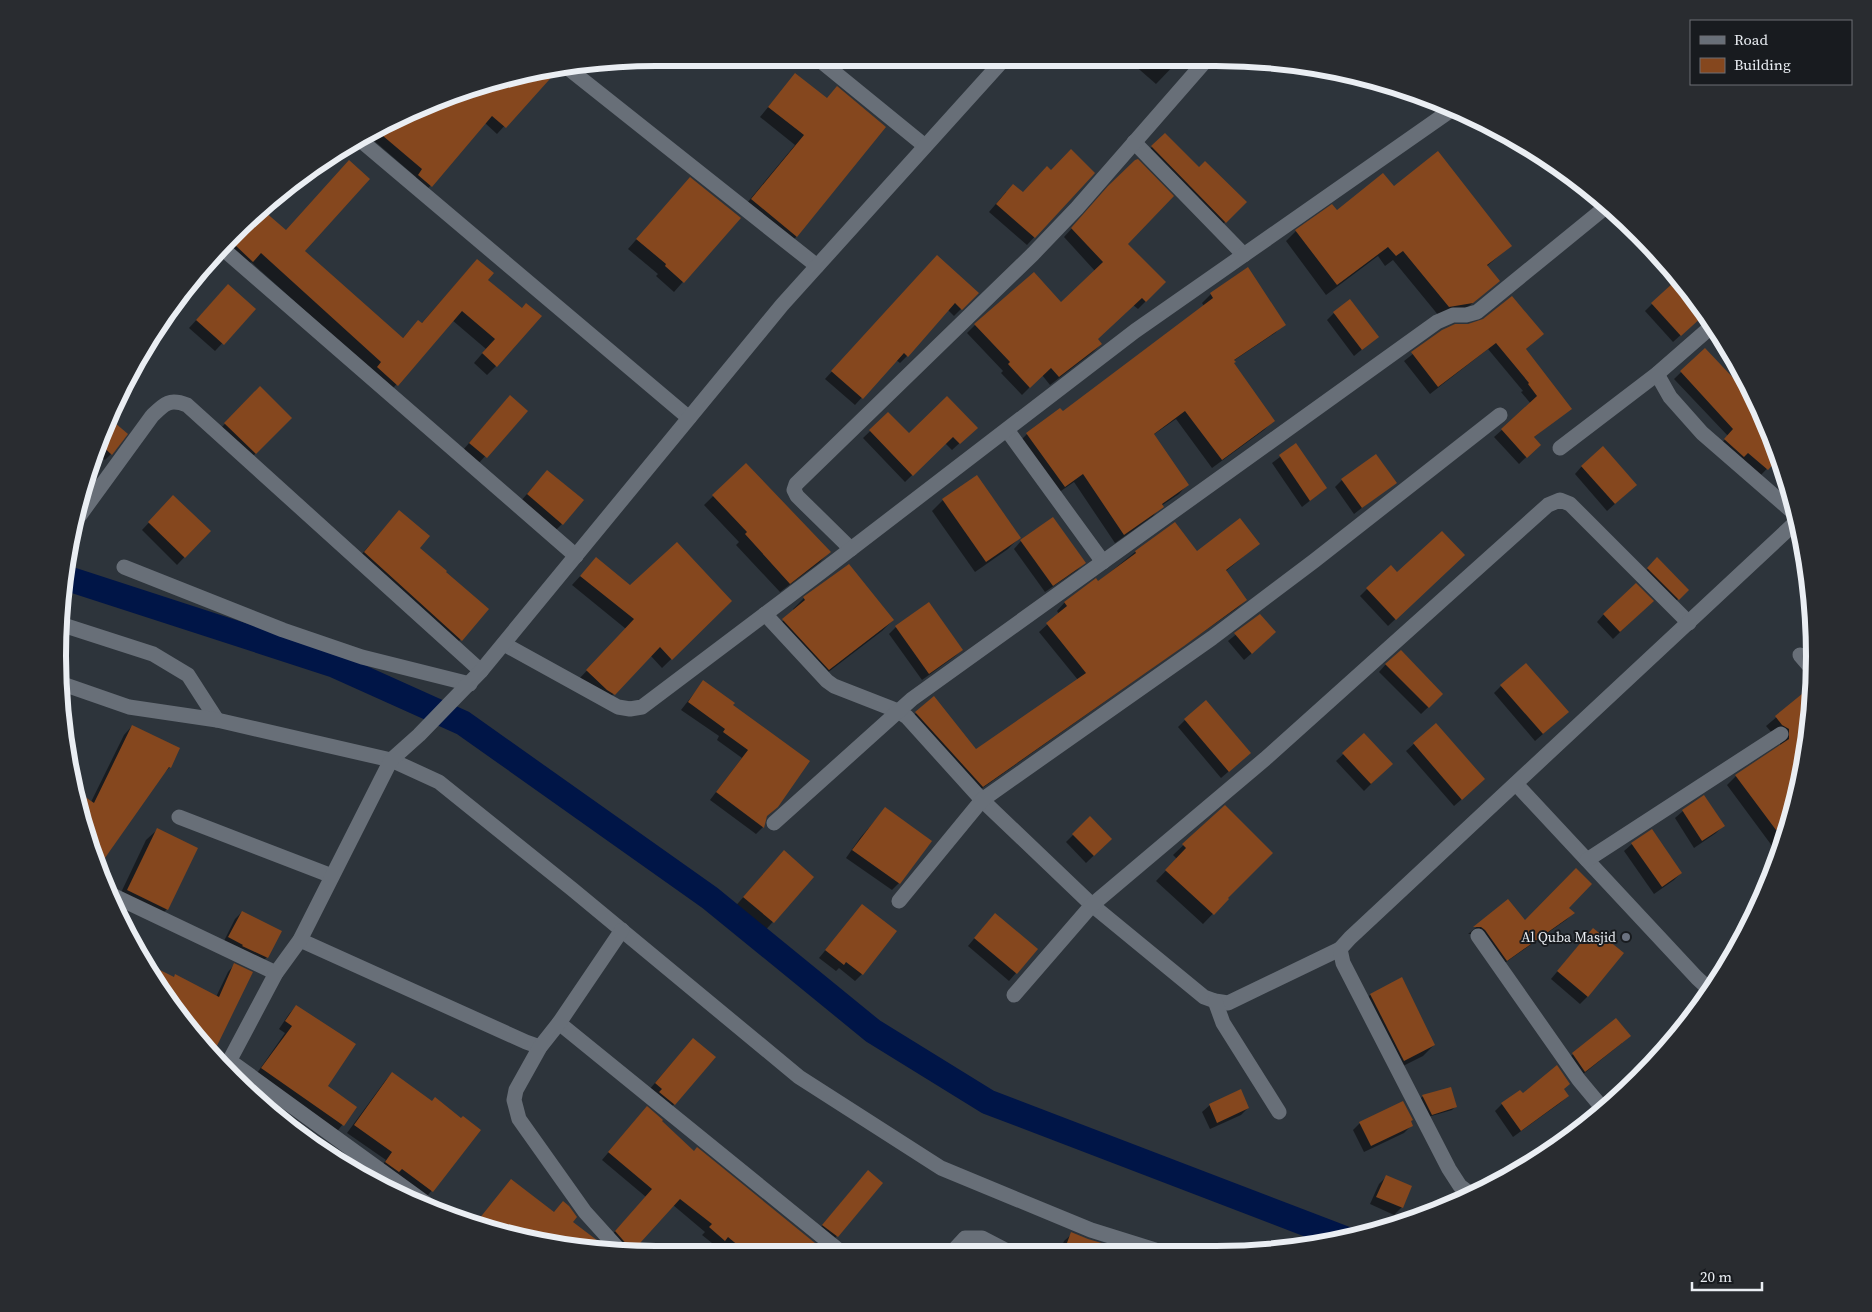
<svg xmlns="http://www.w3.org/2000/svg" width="1872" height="1312" font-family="'Source Serif 4',serif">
<rect width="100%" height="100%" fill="#2d343b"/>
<g fill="#0007">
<path d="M1139,58H1181L1156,84L1133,64Z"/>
<path d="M551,71L553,73L497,134L485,123L424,193L412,183L416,177L371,138L379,129L486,116L523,75Z"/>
<path d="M795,75L826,99L797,236L787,246L742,209L795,145L760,117Z"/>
<path d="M1165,134L1199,169L1245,202L1218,229L1145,154Z"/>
<path d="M1051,171L1093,173L1027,245L989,212L1006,192L1023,194Z"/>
<path d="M690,178L739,218L674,292L656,276L658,274L628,249Z"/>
<path d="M1101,196L1127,244L1165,282L1138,309L1133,305L1096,340L1101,344L1093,352L1050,385L1042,375L1022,395L1001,373L1003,371L967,333L975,325L1061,304L1095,271L1064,237Z"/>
<path d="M263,212L304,251L402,339L409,331L421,324L468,270L487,280L521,309L496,366L487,375L474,363L486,349L452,320L388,394L373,372L251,262L243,270L223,247Z"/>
<path d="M1337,212L1510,246L1486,267L1498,281L1461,313L1439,316L1393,260L1385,266L1378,256L1326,295L1286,241L1296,231Z"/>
<path d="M930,264L977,293L954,316L948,310L907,356L900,363L896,360L855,405L825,379Z"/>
<path d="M221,293L254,309L215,351L189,328Z"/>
<path d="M1211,294L1284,324L1275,333L1233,361V363L1273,421L1264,430L1212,468L1176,419L1153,435L1187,485L1179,494L1161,506L1153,516L1115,543L1074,482L1055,495L1018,443L1027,434L1062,413L1204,306L1202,303Z"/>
<path d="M1652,304L1694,323L1673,342L1645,311Z"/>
<path d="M1334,313L1377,337L1354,356L1327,320Z"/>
<path d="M1442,331L1535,341L1525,350L1570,408L1533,438L1539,445L1519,464L1494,437L1531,404L1521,392L1523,391L1488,349L1430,394L1404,361Z"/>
<path d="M1705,349L1779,456L1760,476L1718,447L1728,436L1674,379Z"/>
<path d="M260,388L291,418L248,461L218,431Z"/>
<path d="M503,404L526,411L478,464L463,450Z"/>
<path d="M888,414L909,435L976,428L952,450L945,443L905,482L863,438Z"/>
<path d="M103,427L111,454L105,460L96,452Z"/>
<path d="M1296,445L1326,488L1302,507L1272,463Z"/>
<path d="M1376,456L1395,482L1354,514L1335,487L1342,480Z"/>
<path d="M746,464L829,552L820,562L780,592L736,545L739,542L704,505Z"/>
<path d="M1582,466L1628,492L1607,511L1575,474Z"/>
<path d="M540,479L562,524L555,531L520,502Z"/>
<path d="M173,497L209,531L177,565L142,530Z"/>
<path d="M943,500L1019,538L1008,549L975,572L932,511Z"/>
<path d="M399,511L419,548L444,572L487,609L452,649L355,562Z"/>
<path d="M1021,541L1084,563L1077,570L1045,592L1014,549Z"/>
<path d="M1258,544L1226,571L1246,600L1237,608L974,794L908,721L916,713L976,750L1078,680L1039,632L1059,614L1057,611L1065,602L1098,582L1135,552L1197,553Z"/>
<path d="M596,559L630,587L731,601L662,668L650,655L605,703L578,680L626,629L572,585Z"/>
<path d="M1657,559L1687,590L1671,606L1641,576Z"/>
<path d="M1456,562L1388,626L1360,596L1367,589L1397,574Z"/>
<path d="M849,566L893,620L882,631L818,680L772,631L794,611L793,609L804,598Z"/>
<path d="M1645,608L1613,639L1597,622L1604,614Z"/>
<path d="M1260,615L1268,639L1244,660L1228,641Z"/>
<path d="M896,627L962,650L954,657L922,680L889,634Z"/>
<path d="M1386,664L1442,694L1421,714L1379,672Z"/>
<path d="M703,682L731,706L808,761L764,819L763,827L756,834L710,800L742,758L717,740L719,736L681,710Z"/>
<path d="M1501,686L1560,719L1535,741L1494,693Z"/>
<path d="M1810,689L1813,695L1802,765L1800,767L1801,769L1794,811L1778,854L1727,785L1736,776L1780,746V739L1773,734L1766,726Z"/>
<path d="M1185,720L1242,760L1221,778L1178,727Z"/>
<path d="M1436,724L1477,786L1454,806L1406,751Z"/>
<path d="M132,726L170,767L162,775L100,864L76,792L91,802L124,735Z"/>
<path d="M1364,735L1384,771L1364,791L1336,761Z"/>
<path d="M1225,806L1227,899L1203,924L1156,881L1177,859L1173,855Z"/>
<path d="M885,809L899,883L892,890L846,858L860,838Z"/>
<path d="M1683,811L1723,826L1716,833L1694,848L1675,818Z"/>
<path d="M1090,818L1111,839L1086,863L1066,842Z"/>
<path d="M158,829L167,909L156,920L117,901L146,840Z"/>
<path d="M1632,844L1681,873L1674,880L1654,894L1624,851Z"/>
<path d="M773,863L813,877L762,934L733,909Z"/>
<path d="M1508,901L1525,922L1567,909L1573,913L1566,920L1499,967L1474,934H1468Z"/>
<path d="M862,906V974L855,981L839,968L836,971L819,958Z"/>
<path d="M242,912L267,957L260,964L222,945L235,919Z"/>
<path d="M988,922L1036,950L1009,981L968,946Z"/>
<path d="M1593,929L1588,996L1580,1004L1551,979Z"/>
<path d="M234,965L251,973L211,1056L206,1051L216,997L228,972Z"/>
<path d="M1402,979L1434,1045L1423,1056L1393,1071L1359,1006L1370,995Z"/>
<path d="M296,1006L326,1086L356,1107L336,1133L255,1076L285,1033L279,1029L289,1014Z"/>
<path d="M1616,1019L1622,1043L1577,1079L1565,1061Z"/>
<path d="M686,1047L715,1058L667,1112L648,1091Z"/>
<path d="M392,1073L432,1102L479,1130L425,1199L379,1170L386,1160L347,1133L385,1081Z"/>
<path d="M1450,1088L1455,1107L1452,1110L1428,1117L1419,1100L1422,1097Z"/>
<path d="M1563,1090L1568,1096L1560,1103L1513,1137L1495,1111L1502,1104L1522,1094Z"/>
<path d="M1210,1105L1248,1108L1241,1115L1210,1129L1202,1112Z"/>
<path d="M640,1115L660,1121L694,1152L697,1149L824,1252L731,1253L720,1244L717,1247L702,1235L705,1232L673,1205L629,1253H621L608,1239L646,1197L602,1160Z"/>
<path d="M1410,1122L1411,1126L1404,1133L1364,1152L1353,1130L1360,1123Z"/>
<path d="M1386,1177L1402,1207L1394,1215L1370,1204L1379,1184Z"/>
<path d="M861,1179L881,1183L830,1244L816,1233Z"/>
<path d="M1456,1198L1460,1200L1449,1205Z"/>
<path d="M1072,1234L1104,1245L1101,1250L1060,1251L1064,1241Z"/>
</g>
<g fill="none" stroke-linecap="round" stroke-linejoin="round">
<path stroke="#001547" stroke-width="25" d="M63,577L334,665L463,723L710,898L873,1031L988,1102L1346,1239"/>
</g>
<g fill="#85471e">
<path d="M557,71L506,128L492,116L432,187L418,175L422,169L376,130L427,103L501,78Z"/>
<path d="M795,73L827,98L837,86L886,127L797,237L751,199L804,135L768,107Z"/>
<path d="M1165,133L1199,167L1205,161L1247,202L1226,223L1151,146Z"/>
<path d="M1071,149L1095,173L1035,238L996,204L1013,184L1023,192L1047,166L1051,170Z"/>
<path d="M1438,151L1512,246L1487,265L1500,281L1473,303L1449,307L1403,251L1396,256L1388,247L1337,285L1295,230L1332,204L1337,210L1383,173L1394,186Z"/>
<path d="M1138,159L1174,196L1128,244L1166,282L1146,302L1142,298L1098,339L1102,344L1059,377L1051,368L1030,388L1008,364L1010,362L974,324L1034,272L1061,302L1103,262L1071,228L1108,186L1135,160Z"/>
<path d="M349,160L370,179L305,251L403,338L418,320L422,323L477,259L494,273L488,280L522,308L526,303L542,316L497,367L482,353L495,339L462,311L398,386L377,367L381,362L261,253L253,262L234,244L264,211L286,230Z"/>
<path d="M690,177L741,218L684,283L665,266L666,264L636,239Z"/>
<path d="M937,255L979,293L962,310L955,303L908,357L904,353L863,399L831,371Z"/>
<path d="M1248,267L1286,325L1234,360L1236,362L1234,363L1275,421L1222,460L1185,411L1154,434L1189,485L1162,504L1164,507L1124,535L1083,474L1065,487L1026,433L1060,408L1063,411L1213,298L1210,293Z"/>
<path d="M1673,283L1703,316L1681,336L1651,303Z"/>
<path d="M228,284L256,309L224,345L196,320Z"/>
<path d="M1512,296L1544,334L1526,349L1572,409L1534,437L1541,445L1527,458L1501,429L1537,396L1528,384L1529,383L1496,343L1438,387L1411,352L1442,330L1455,324H1468L1483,319Z"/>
<path d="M1350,299L1379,337L1362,350L1333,312Z"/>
<path d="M1705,348L1754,400L1780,457L1768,470L1748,453L1744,457L1724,439L1733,429L1680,371Z"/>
<path d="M260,386L292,418L256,454L224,423Z"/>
<path d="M510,395L528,411L487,458L469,443Z"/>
<path d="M947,396L978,428L960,444L953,437L913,476L869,430L888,412L909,433Z"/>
<path d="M108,417L128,434L112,455L99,443L103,427Z"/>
<path d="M1296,443L1327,488L1310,501L1279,455Z"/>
<path d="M1603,446L1637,485L1615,504L1581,466Z"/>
<path d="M1376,454L1397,483L1362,508L1341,479Z"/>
<path d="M746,463L831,552L790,584L745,534L747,532L712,495Z"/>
<path d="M547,470L584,500L563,525L527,494Z"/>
<path d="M977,475L1021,538L986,562L942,499Z"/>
<path d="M173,495L211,531L185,558L148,522Z"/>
<path d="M399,510L430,536L420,548L447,571L446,572L489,609L462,641L364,552Z"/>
<path d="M1053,517L1086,563L1053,586L1020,540Z"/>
<path d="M1240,518L1260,544L1226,570L1247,600L1184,646L983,787L915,712L934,696L976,749L1086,673L1046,623L1067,606L1064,602L1096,578L1098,581L1136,553L1135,551L1175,522L1197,551Z"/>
<path d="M1442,531L1465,555L1396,620L1366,588L1391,565L1397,572Z"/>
<path d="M677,542L732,601L672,660L660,647L615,695L607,690L586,670L634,619L580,576L596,557L630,585Z"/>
<path d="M1657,557L1689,590L1679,600L1647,568Z"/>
<path d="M849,564L894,620L829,670L782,619L805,600L803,597Z"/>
<path d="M1636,583L1654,601L1620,632L1603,614Z"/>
<path d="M929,602L963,650L929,674L895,626Z"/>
<path d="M1260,614L1276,632L1252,654L1234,633Z"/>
<path d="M1401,650L1443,694L1429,708L1385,664Z"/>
<path d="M1526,663L1569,712L1543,734L1500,685Z"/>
<path d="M703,680L735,703L733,705L810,761L778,807L767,816L764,828L716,792L748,750L723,732L725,729L688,702Z"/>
<path d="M1813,685V695L1794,811L1792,818L1776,830L1735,775L1789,739V729L1782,725L1775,716Z"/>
<path d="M1206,700L1251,753L1229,772L1184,719Z"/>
<path d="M1436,723L1485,779L1462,800L1413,743Z"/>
<path d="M132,725L180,748L171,768L169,767L100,865L75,790L94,803Z"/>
<path d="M1364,733L1393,764L1371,784L1342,753Z"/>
<path d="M1704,795L1725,826L1702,841L1682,810Z"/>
<path d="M1225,805L1273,853L1228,898L1229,899L1214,915L1165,870L1186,848L1182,844Z"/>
<path d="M885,807L932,841L900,884L852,850Z"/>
<path d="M1090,816L1112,839L1094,856L1072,834Z"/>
<path d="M157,828L198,848L168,910L127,890Z"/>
<path d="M1652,829L1682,873L1662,887L1631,843Z"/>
<path d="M784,850L814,877L774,923L743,897Z"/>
<path d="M1576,868L1592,884L1569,908L1575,913L1507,961L1485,930L1481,927H1473L1508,899L1525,920Z"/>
<path d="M862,904L897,931L863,975L846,962L844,965L825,950Z"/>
<path d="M242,911L282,931L268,958L242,946L243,945L228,937Z"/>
<path d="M995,913L1038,949L1017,974L974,938Z"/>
<path d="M1593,928L1624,953L1588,997L1557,971Z"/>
<path d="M234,963L253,972L212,1056L206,1051L148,964L174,977L175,974L219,997Z"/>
<path d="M1402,977L1435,1045L1404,1061L1370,994Z"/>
<path d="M296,1005L356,1044L328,1086L357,1107L344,1126L261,1068L292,1026L285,1021Z"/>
<path d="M1616,1018L1631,1036L1585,1072L1572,1053Z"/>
<path d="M693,1038L716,1057L675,1105L659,1092L662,1089L655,1083Z"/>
<path d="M1557,1065L1570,1084L1564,1089L1569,1096L1521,1131L1501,1103L1520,1090L1523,1093Z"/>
<path d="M392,1072L432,1101L435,1097L461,1118L463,1116L481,1130L433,1192L402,1169L399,1172L385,1162L392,1152L354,1125Z"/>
<path d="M1451,1087L1457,1107L1432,1115L1422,1095Z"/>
<path d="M1241,1089L1249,1108L1217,1123L1209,1104Z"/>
<path d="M1403,1101L1413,1120L1411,1121L1413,1126L1371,1146L1359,1122Z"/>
<path d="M647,1106L663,1120L662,1121L694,1151L697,1147L826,1252H746L728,1237L725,1241L709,1227L712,1224L680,1199L631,1253L629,1247L615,1231L652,1189L608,1152Z"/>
<path d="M868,1170L883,1183L838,1237L822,1225Z"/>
<path d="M1386,1175L1412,1186L1403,1208L1376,1197Z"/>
<path d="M511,1179L554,1212L563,1201L569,1206L577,1217L573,1222L598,1241L608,1252L501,1234L475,1224Z"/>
<path d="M1071,1232L1088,1239L1125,1250L1064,1251Z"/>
</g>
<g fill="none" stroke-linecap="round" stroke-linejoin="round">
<g stroke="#686f78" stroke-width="15">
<path d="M817,58L925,146"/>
<path d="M569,69L817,266"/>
<path d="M359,139L689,418"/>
<path d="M1134,142L1244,255"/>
<path d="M222,248L576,556"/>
<path d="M1657,374L1670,397L1702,433L1794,513"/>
<path d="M1007,430L1103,562"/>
<path d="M1560,448L1657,374L1712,326"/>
<path d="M80,515L152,416C164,404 169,398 187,405L481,671"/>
<path d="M851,549L797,496L794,490L796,484L1033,254L1077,208L1208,58"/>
<path d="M124,567L283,630L362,657L470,684"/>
<path d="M765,614L827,681L834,686L898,711L907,717L982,800L1092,905L1204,997L1215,1001L1228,1003L1340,949"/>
<path d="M60,624L153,654L188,675L217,720"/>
<path d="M504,644L618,707L630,709L642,707L821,572L1135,331L1454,108"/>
<path d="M1800,655L1812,669"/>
<path d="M60,683L129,707L217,720L391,760L439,782L572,889L799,1077L941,1168L1091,1230L1155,1250"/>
<path d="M1516,784L1697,978L1710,990"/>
<path d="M179,817L332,876"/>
<path d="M774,823L912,699L1437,322L1453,315H1466L1477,312L1607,206"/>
<path d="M1587,860L1781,734"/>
<path d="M110,894L276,973"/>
<path d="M899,901L982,800L1212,638L1314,561L1500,415"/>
<path d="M1478,936L1579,1080L1604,1110"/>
<path d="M300,940L526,1042L540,1047"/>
<path d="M1014,995L1092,905L1265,759L1548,505L1560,500L1570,504L1689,623"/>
<path d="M1215,1001L1223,1023L1279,1112"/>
<path d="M559,1023L841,1252"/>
<path d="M230,1061L434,1209"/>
<path d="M225,1069L276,973L300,940L391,760L419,735L481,671L782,305L1005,58"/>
<path d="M1473,1196L1460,1186L1449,1169L1343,963L1340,949L1350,938L1796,522"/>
<path d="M953,1251L965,1238H982L1007,1251"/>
<path d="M622,1253L585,1212L519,1119L514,1100L516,1090L540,1047L559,1023L622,930"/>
</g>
</g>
<circle fill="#6b7280" stroke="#181b1f" stroke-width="2" cx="1626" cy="937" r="5"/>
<g text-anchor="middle" stroke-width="4" stroke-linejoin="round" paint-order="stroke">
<g font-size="14" fill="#eaeef3" stroke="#181b1f" text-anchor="end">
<text x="1616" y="942">Al Quba Masjid</text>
</g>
</g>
<path d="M0 0H1872V1312H0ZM656 66H1216A590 590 0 0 1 1806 656V656A590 590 0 0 1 1216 1246H656A590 590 0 0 1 66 656V656A590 590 0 0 1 656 66Z" fill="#292c30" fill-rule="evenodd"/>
<path fill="none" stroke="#eaeef3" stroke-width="6" d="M656 66H1216A590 590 0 0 1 1806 656V656A590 590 0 0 1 1216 1246H656A590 590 0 0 1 66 656V656A590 590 0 0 1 656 66Z"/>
<rect x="1690" y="20" width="162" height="65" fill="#181b1f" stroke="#6c6f74"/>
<rect x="1700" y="36" width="25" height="8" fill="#686f78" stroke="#6c6f74"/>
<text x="1734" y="45" font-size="15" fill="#eaeef3">Road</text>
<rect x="1700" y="58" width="25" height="15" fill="#85471e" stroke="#6c6f74"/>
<text x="1734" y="70" font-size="15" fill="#eaeef3">Building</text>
<path d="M1692 1282v8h70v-8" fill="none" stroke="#eaeef3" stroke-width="2.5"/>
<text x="1700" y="1282" font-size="15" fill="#eaeef3" stroke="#181b1f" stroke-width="4" paint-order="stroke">20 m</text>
</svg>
